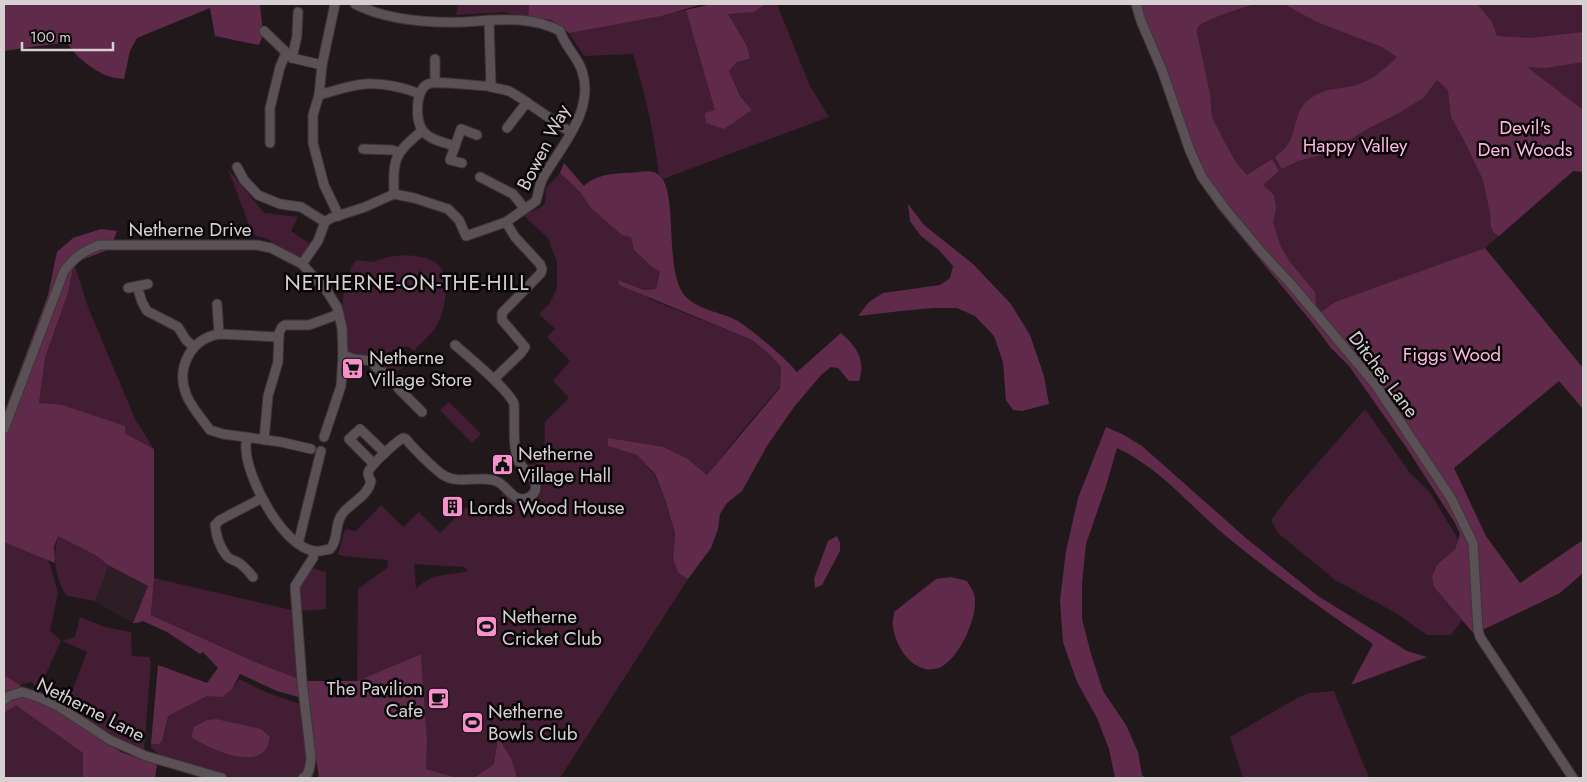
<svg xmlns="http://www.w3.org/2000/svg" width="1587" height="782" font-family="Jost,sans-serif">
<rect width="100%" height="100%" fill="#21181c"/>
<path fill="#2d1e26" d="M108,565L148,586L133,623L95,601L103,582Z"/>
<g fill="#421d33" fill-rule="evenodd">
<path d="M458,4H529L528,17L503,12L456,15Z"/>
<path d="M766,4H777L810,86L829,117L663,179L659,174C654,133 645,93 633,54L584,56L569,33L686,10L716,110H752L740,96L729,71L737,62L750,59L747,46L727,13L754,12Z"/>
<path d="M1136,4H1583V165L1574,171L1485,248L1335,302L1317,315Z"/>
<path d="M228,169L264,213L298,217L291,231L313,246L302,264L268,239L253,235Z"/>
<path d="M560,173L580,192L591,208L631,237L634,250L653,268L660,271L656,289L644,290L618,280L652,300L752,340L770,355L781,367L780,387L742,431L707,475L688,459L609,446L637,455L654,474L666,502L675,533L673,559L678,573L688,579L560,778H517L512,760L498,738L494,764L474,778H457L426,769L427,742L421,654L357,681L358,589L388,567L387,560L343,556L337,554C342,547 341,537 346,529L356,531L381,505L403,527L419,512L440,533L466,507L499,508L501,505L502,491C512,500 518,506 532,500L539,482L537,475L527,465L535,464L544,455L545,422L569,398L553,381L570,361L547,337L555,329L539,314L550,303L557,288V262L548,238L523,215L541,207L545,203L546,188ZM414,564L464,567L469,571C447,576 433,572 416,589Z"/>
<path d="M406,255C415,256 428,257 436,263C453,276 445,309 437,325C432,334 421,343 414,351L409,347L406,346L372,358L351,355L346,349L347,331L342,311L344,288L352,266L357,260L372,262L388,257Z"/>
<path d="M74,263L88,307L135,419L154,449L125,434L39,403L45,358L68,293Z"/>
<path d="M401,352L408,355L410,360C405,368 400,371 390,372L376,363L377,360Z"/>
<path d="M449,402L481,434L472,443L440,410Z"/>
<path d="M1365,409L1410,473L1429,491L1458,539L1455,549L1437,565L1434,587L1462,620L1451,635H1427L1396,613L1335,580L1278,533L1271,520L1289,496Z"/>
<path d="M58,536L97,556L108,565L103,582L95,601L67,596C55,580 52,555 58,536Z"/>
<path d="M4,541L43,554L50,564L58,593L50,631L61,641L38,691L32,682L20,685L4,675Z"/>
<path d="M312,568L326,572V609L300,611V588Z"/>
<path d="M154,578L296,611L299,679L255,662L151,615Z"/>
<path d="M80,617L105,627L131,632L132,656L149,657L151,662L144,750L126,745L66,707L87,652L62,641L75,637Z"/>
<path d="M239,679L268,693L303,705C304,724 313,764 300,778H238L216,774L162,757L151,748V744H159L165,730L167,716L207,696L232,689Z"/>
<path d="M1334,691L1369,778H1243L1230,737L1297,698L1309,693Z"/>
<path d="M16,704L83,753V778H4V713Z"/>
</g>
<g fill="#602b4a">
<path d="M4,4H260L263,35L259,45L215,36L210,8L137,38L130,51L124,79C119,78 113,78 108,76C94,71 73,55 67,42L4,51Z"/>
<path d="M529,4H703L661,16L569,33L551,20L528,17Z"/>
<path d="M712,4H766L754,12L728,14L747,46L750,59L737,62L729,71L740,96L752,110L724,129L706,123L705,113L715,110L686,10Z"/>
<path d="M1136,4H1258C1248,5 1207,19 1200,25C1197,28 1197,30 1197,33L1210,94L1212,117L1222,137L1236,163L1247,175L1272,159L1279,171L1263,185L1274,195L1276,208L1273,223L1281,247L1290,262L1315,292L1316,304L1321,312L1335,302L1485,248L1583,368V409L1559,381L1454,468L1486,536L1520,583L1583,540V573L1560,593L1474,634L1434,587L1432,577L1437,565L1455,549L1460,534L1455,523L1406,447L1349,366L1331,348L1310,320L1218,209L1199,180Z"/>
<path d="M1284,4H1477L1492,22L1497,36L1531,38L1583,32V62L1546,68L1527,67L1583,110V172L1573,171L1499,236L1494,233L1491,227L1490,213L1483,180L1464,140L1451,117L1448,90L1437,80L1423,98L1399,113L1369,128L1328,153L1298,161L1282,169L1275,157C1279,153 1284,150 1287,146C1299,128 1292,109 1314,96C1325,89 1336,89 1348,87C1369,83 1382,72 1397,57L1382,47L1317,22Z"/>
<path d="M564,163L584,186C593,176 612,173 626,173C635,173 649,169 656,173C681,185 662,269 685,296C698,310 720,312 736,320C742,323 747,328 752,331C768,344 783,356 797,372L841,333C857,347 866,360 859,381H849L838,368L831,367L821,375L794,407L767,446L742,491L727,503L720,514L718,529L711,548L688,579L678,573L673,559L675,533L666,502L655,474L637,455L608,446V438L663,447L688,459L707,475L780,388L781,367L770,355L752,340L619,285L618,280L644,290L656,289L660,271L653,268L634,250L631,237L622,235L591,208L580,192L560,173Z"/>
<path d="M908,204L924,225L973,264L1011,304L1030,335L1044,376L1049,404L1022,411L1013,410L1006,400L1003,362L994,336L975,316L957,308H933L901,311L858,316L869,302L883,293L940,285L950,278L953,266L939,250L921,236L910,221Z"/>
<path d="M101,229L117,231L110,249L74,263L68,293L45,358L39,403L62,405L125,426L126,434L154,449V578L151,615L255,662L299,679V697L277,691L240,674L232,689L222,697L207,696L168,716L162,741L159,744H151L158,665L207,683L218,668L203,652L200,654L167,632L143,621L137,623H133L148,586L108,565L97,556L58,536L54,547L55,563L4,542V413L48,295L57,252L73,238Z"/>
<path d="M1106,427L1124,435L1142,446L1247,539L1318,596L1407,651L1427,657L1351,685L1373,644C1323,609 1273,575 1226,536C1190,506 1160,468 1117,448L1106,486L1086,544L1082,583V619L1091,654L1103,691L1126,725L1138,752L1142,775L1145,778H1115L1109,749L1097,718L1077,682L1063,642L1060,600L1066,551L1078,498Z"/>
<path d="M837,536L840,543V551L822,585L815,588L814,579L828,541Z"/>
<path d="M951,577L967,581C969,585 973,590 974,594C980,614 959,660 939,668C914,676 896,648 893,627C892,622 894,617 894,612L936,579Z"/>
<path d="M421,654L427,742L426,769L457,778H319L304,681H357Z"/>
<path d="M4,675L20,685L25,694L40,698L60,713L121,752L157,765L155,778H83V753L16,705L4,713Z"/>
<path d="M216,719L261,729L270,737C265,776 210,749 191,737L194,727L207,720Z"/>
<path d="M498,737L512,760L517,778H474L494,764Z"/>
</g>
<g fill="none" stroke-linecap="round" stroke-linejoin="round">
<defs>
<g id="minor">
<path d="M335,4L322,65L319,95L313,115V143L324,185L339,216"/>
<path d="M1136,4L1141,21L1162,70L1190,151L1202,177L1223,206L1262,253L1291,284L1375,384L1451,498L1473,543L1478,630L1480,637L1573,778"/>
<path d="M489,20L491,87L509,91L519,97L570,132"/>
<path d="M264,31L292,58L322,65"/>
<path d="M292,58L297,36L298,12"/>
<path d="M435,82V59"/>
<path d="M319,95C334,91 350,85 365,84C385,83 402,87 420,94"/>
<path d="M507,128L527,102"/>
<path d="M477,135L461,129L455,146C445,143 430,140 423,131C415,121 415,90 428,84C437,80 474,86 486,86"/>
<path d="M270,143V108L280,67L286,53"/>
<path d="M455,146L450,160L462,163"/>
<path d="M363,149L392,150L399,152"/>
<path d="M237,167L244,180L258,195L280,204L301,207L325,222"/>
<path d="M480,177L513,194L524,208"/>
<path d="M394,194C393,158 394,154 422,131"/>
<path d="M302,264L318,241L325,222L331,218L365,207L394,194L414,198L448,209L459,220L466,236L506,222L536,201C539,192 539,184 544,176C562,145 595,110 582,71C578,57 565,47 560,31C530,15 496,20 463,22C427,23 386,20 355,4"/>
<path d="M137,286L142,302L147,311L178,327L186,340L194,347"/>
<path d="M128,288L148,284"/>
<path d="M217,304L219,334"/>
<path d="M279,337L219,334C191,339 176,367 186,394C191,407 202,419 210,430L223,434L281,442L311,449"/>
<path d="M343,355L354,359L373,361C375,371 385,372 392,377L395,384L399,389L422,412"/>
<path d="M494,379L521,353L525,347L502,320V313L541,273L542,269L540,264L515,237L506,222"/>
<path d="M4,429L64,271C75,257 82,252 99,245H257L271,248L302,264L327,291L337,307L342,328L343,355L341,386L324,437"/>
<path d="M247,437C247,441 245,445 246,449C247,478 282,546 314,551C319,552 325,550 330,549C339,540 334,523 343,513C352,502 368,496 371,481C369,478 368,477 368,473C369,466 396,442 403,438L406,439C412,447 437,472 445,476C461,485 482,474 498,482C508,487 514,503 527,498C531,497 533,495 535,491C539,477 524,472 519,462C512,448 515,421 514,404C509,390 469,357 455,345"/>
<path d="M264,440L268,396L278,362L279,333L282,327L285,325H309L339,314"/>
<path d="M374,464L349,439L360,429L385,453"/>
<path d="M298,544L321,451"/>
<path d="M253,577C249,572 245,567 239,563C235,560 229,560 226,555C220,547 216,535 215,525L220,520L262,498"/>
<path d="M4,700L9,696L22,692L38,697L58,706L110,740L146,756L222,778"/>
<path d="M303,778C310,775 310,765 311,758L302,681L295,586L313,558L314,551"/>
</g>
</defs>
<use href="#minor" stroke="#3b3538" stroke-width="11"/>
<use href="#minor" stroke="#5b5055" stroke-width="9"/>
</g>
<defs>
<symbol id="supermarket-square" viewBox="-11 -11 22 22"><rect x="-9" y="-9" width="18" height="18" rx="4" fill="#f890cb" stroke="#080506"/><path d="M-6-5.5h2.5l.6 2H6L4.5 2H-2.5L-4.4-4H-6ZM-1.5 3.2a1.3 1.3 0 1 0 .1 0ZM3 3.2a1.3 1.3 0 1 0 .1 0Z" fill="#111"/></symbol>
<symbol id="civic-square" viewBox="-11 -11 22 22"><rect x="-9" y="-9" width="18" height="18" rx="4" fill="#f890cb" stroke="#080506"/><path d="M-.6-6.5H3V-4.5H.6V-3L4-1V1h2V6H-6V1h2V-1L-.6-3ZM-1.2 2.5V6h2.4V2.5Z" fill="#111"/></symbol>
<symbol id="building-square" viewBox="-11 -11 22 22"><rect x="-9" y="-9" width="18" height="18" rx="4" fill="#f890cb" stroke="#080506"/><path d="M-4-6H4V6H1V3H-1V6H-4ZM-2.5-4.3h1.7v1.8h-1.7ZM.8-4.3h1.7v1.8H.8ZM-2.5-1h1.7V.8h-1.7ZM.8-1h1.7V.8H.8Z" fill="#111"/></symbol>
<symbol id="stadium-square" viewBox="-11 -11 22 22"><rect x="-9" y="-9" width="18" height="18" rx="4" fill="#f890cb" stroke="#080506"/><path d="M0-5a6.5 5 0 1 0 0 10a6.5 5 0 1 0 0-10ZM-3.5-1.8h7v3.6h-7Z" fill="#111"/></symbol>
<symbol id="cafe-square" viewBox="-11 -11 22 22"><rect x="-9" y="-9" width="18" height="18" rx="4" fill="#f890cb" stroke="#080506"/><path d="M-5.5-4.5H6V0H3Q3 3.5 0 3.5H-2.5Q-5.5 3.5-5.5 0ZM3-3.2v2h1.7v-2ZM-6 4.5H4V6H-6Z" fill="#111"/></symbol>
</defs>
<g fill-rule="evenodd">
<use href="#supermarket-square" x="340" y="356" width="25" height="25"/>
<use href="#civic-square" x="490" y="452" width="25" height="25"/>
<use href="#building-square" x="440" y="494" width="25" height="25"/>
<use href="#stadium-square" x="474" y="614" width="25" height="25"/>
<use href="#cafe-square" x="426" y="686" width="25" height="25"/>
<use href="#stadium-square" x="460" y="710" width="25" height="25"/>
</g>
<g text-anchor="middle" stroke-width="5" stroke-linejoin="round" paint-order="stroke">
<g font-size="19" fill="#feb8dd" stroke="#080506">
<text x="1525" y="134">Devil's<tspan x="1525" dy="22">Den Woods</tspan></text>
<text x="1355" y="152">Happy Valley</text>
<text x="1452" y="361">Figgs Wood</text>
</g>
<g font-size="19" fill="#d7d0d3" stroke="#080506">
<text transform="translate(543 147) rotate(-63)" y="7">Bowen Way</text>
<text x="190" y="236">Netherne Drive</text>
<text transform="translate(1384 374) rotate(53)" y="7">Ditches Lane</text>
<text transform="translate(91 709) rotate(27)" y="7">Netherne Lane</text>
</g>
<g font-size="19" fill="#d7d0d3" stroke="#080506" text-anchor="start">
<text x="369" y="364">Netherne<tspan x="369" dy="22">Village Store</tspan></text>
<text x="518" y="460">Netherne<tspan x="518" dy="22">Village Hall</tspan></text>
<text x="469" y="514">Lords Wood House</text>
<text x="502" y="623">Netherne<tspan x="502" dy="22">Cricket Club</tspan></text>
<text x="423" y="695" text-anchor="end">The Pavilion<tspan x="423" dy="22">Cafe</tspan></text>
<text x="488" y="718">Netherne<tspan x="488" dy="22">Bowls Club</tspan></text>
</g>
<g font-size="21" letter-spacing="1" fill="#d7d0d3" stroke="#080506">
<text x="407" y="290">NETHERNE-ON-THE-HILL</text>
</g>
</g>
<rect width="1587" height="782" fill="none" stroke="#d7d0d3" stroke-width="10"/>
<path d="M22 42v8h91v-8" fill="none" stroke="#d7d0d3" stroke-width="2.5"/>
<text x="30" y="42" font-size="15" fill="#d7d0d3" stroke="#080506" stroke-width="4" paint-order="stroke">100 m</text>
</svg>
